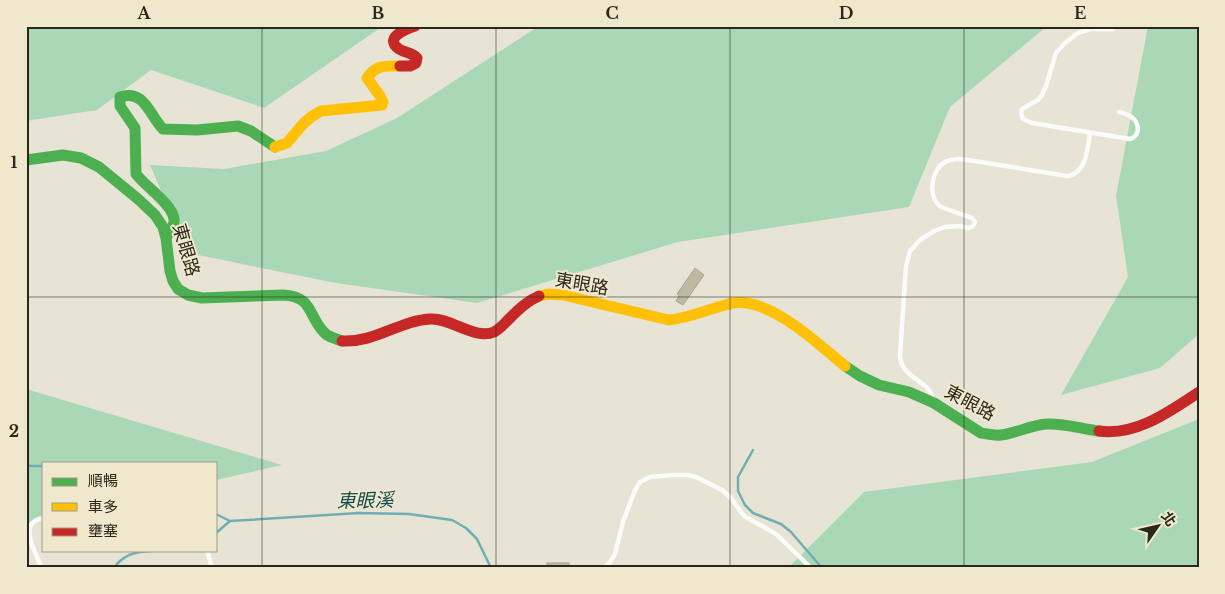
<svg xmlns="http://www.w3.org/2000/svg" width="1225" height="594" font-family="'Libre Baskerville','Noto Sans TC',serif">
<rect width="100%" height="100%" fill="#e7e4d5"/>
<g fill="#aad8b7">
<path d="M26,26H383L264,108L151,70L97,110L26,121Z"/>
<path d="M539,26H1047L950,107L909,207L678,242L477,303L336,283L188,253L150,165L224,169L326,151L397,118Z"/>
<path d="M1148,26H1199V334L1160,368L1061,395L1128,277L1116,196Z"/>
<path d="M26,389L282,465L216,480V463H44V520L26,524Z"/>
<path d="M1199,419V567L1197,568H788L864,492L1092,462Z"/>
</g>
<g fill="none" stroke-linecap="round" stroke-linejoin="round">
<g stroke="#6fafb3" stroke-width="2.5">
<path d="M753,450L738,477V491L745,505L753,513L781,524L791,532L822,568"/>
<path d="M26,465L31,466H44"/>
<path d="M216,514L230,521L359,513L409,514L452,520L466,528L477,539L491,568"/>
<path d="M216,533L230,521"/>
<path d="M114,568C126,550 143,552 162,550"/>
</g>
</g>
<g fill="#bfb9a1" stroke="#a7a499">
<path d="M695,268L704,275L683,305L676,301L679,296L677,294Z"/>
<rect x="547" y="563" width="22" height="5"/>
</g>
<g fill="none" stroke-linecap="round" stroke-linejoin="round">
<g stroke="#fbfbf9" stroke-width="4.5">
<path d="M1113,29H1090L1078,33L1065,43L1056,53L1046,86L1042,95L1038,100L1022,109L1021,113L1023,119L1032,123L1130,139C1139,136 1140,127 1134,119C1130,115 1124,113 1119,112"/>
<path d="M933,399C929,379 902,380 900,356L906,266L910,251L920,240L934,231L945,227L959,226L969,228L973,226L975,222L972,218L941,207C927,197 931,170 945,162C952,158 960,159 968,160L1067,176C1086,174 1088,148 1090,133"/>
<path d="M207,550L212,568"/>
<path d="M42,568C36,554 16,521 44,518"/>
<path d="M599,568L605,567L611,561L615,554L623,522L635,490L640,482L650,477L674,475H687L696,477L722,490L731,498L744,516L776,534L811,568"/>
</g>
<g stroke="#4caf50" stroke-width="11">
<path d="M26,160L63,155L81,158L99,167L138,199L155,215L163,227L166,238L170,271L173,281L178,289L188,295L202,298L283,295C315,296 308,320 327,335C332,338 337,339 342,341"/>
<path d="M166,237C170,232 175,226 174,219C172,204 146,187 136,174L135,128L120,106V97C145,89 149,115 163,129L197,130L238,126L251,131L275,147"/>
<path d="M845,366L860,376L879,385L909,392L934,403L981,433C988,434 994,436 1001,435C1017,433 1031,425 1047,424C1065,423 1081,429 1099,431"/>
</g>
<g stroke="#ffc107" stroke-width="11">
<path d="M275,147L287,143L303,124L311,117L321,111L382,105L383,102L380,96L367,78C377,64 385,66 400,66"/>
<path d="M539,296L548,294L563,295L669,320C686,318 702,312 718,307C723,306 728,304 733,303C771,298 817,343 845,366"/>
</g>
<g stroke="#c62828" stroke-width="11">
<path d="M400,66H410L416,63L417,58C412,52 405,53 399,49C383,38 406,29 415,26"/>
<path d="M342,341C375,343 400,320 431,319C451,318 475,340 494,332C500,329 504,324 509,319C518,310 527,301 539,296"/>
<path d="M1099,431C1136,436 1169,412 1199,392"/>
</g>
</g>
<path fill="none" stroke="#2a271d" stroke-width="1" stroke-opacity="0.55" d="M262,26V568M496,26V568M730,26V568M964,26V568M26,297H1199"/>
<g text-anchor="middle" stroke-width="4" stroke-linejoin="round" paint-order="stroke">
<g font-size="18" fill="#2a271d" stroke="#efe8cd">
<text transform="translate(186 250) rotate(74)" y="6">東眼路</text>
<text transform="translate(582 284) rotate(10)" y="6">東眼路</text>
<text transform="translate(970 403) rotate(28)" y="6">東眼路</text>
</g>
<g font-size="19" font-style="italic" fill="#134950" stroke="#efe8cd">
<text transform="translate(365 500) rotate(-1)" y="7">東眼溪</text>
</g>
</g>
<rect width="1225" height="594" fill="none" stroke="#efe8cd" stroke-width="55"/>
<rect x="42" y="462" width="175" height="90" fill="#efe8cd" stroke="#a09b87"/>
<rect x="52" y="478" width="25" height="8" fill="#4caf50" stroke="#a09b87"/>
<text x="88" y="486" font-size="15" fill="#2a271d">順暢</text>
<rect x="52" y="503" width="25" height="8" fill="#ffc107" stroke="#a09b87"/>
<text x="88" y="512" font-size="15" fill="#2a271d">車多</text>
<rect x="52" y="528" width="25" height="8" fill="#c62828" stroke="#a09b87"/>
<text x="88" y="536" font-size="15" fill="#2a271d">壅塞</text>
<g transform="translate(1158 526) rotate(56)" stroke="#efe8cd" stroke-width="4" paint-order="stroke">
<path d="M0-4L9 19L0 12L-9 19Z" fill="#2a271d"/>
<text y="-8" font-size="14" font-weight="bold" text-anchor="middle" fill="#2a271d">北</text>
</g>
<rect x="28" y="28" width="1170" height="538" fill="none" stroke="#2a271d" stroke-width="2"/>
<g font-size="16" text-anchor="middle" font-weight="bold" fill="#2a271d">
<text x="144" y="19">A</text>
<text x="378" y="19">B</text>
<text x="612" y="19">C</text>
<text x="846" y="19">D</text>
<text x="1080" y="19">E</text>
<text x="14" y="168">1</text>
<text x="14" y="437">2</text>
</g>
</svg>
